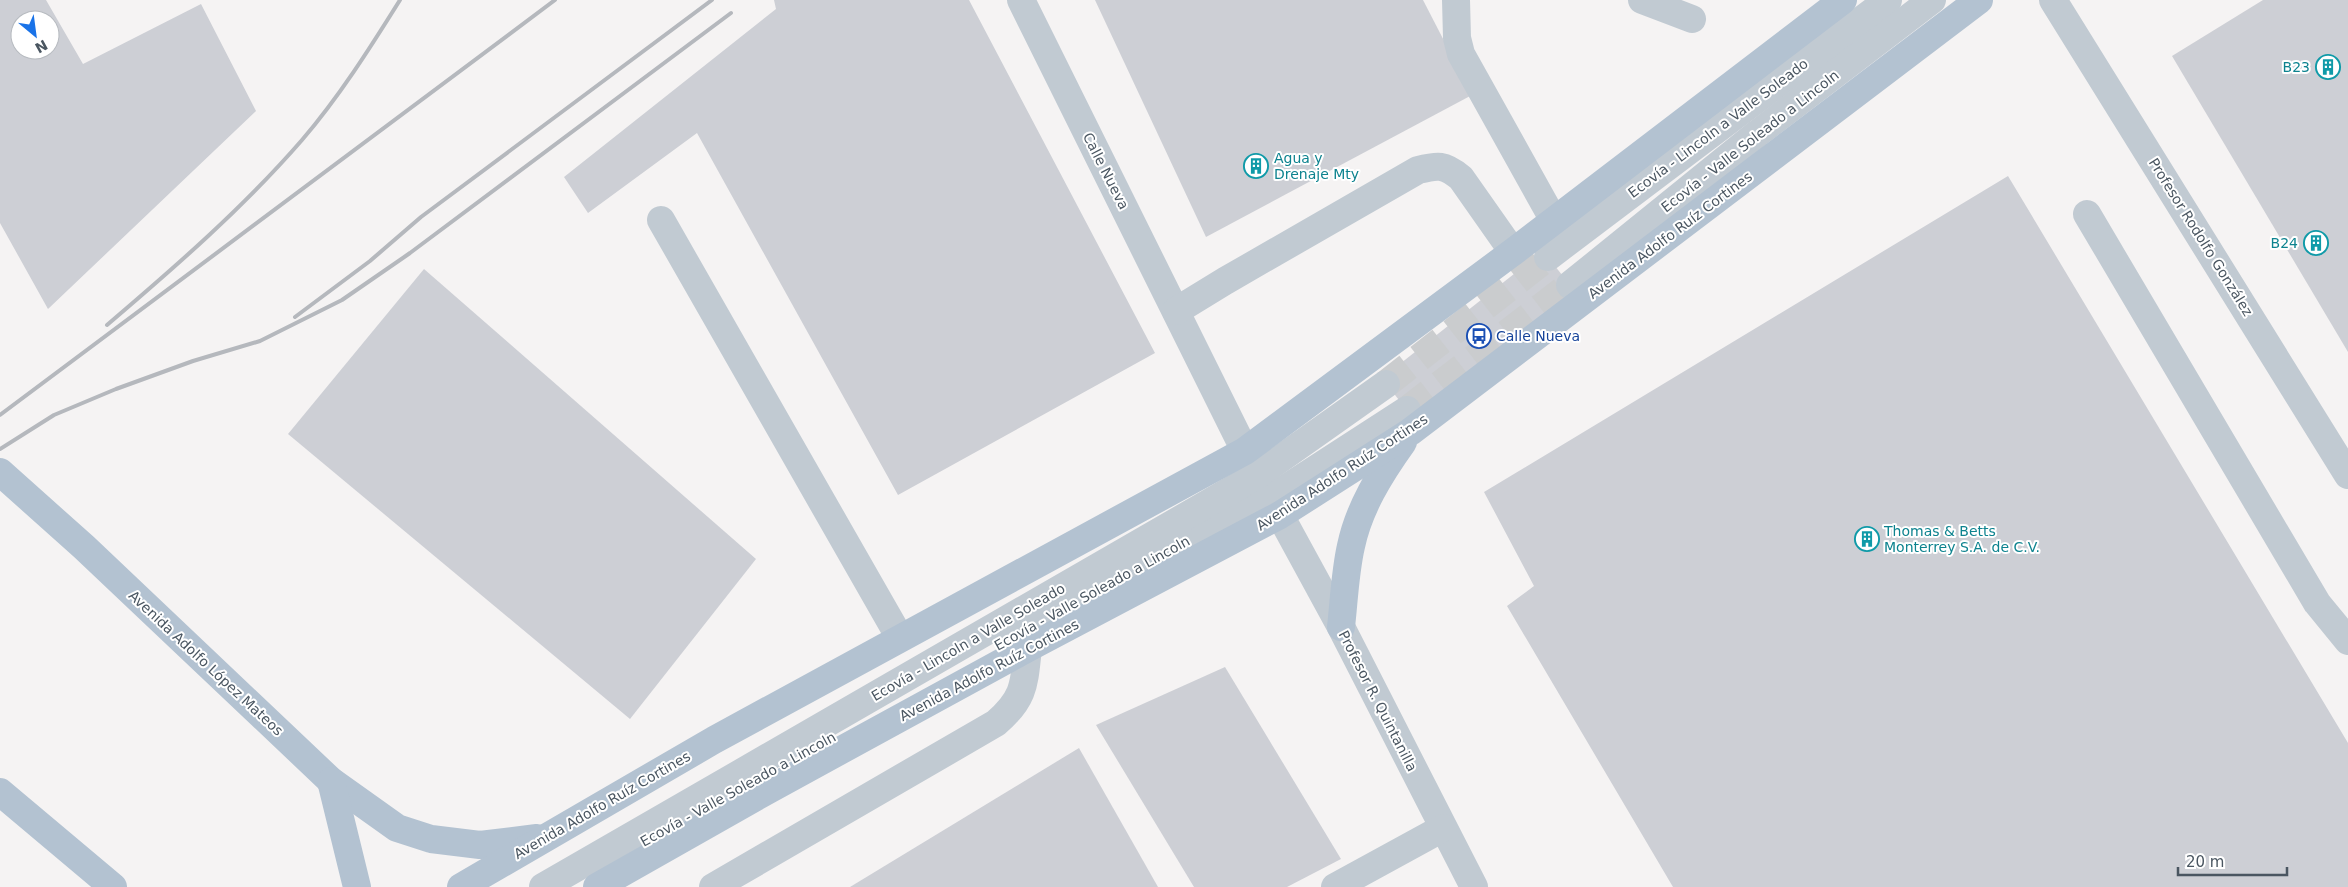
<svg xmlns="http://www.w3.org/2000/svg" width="2348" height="887" font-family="'DejaVu Sans',sans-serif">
<rect width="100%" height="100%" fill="#f5f3f3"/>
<g fill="#cdcfd5" fill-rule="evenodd">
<path d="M0,0H46L83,64L201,4L256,111L48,309L0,223ZM20,20H50V50H20Z"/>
<path d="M774,0H969L1155,353L898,495L697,133L588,213L564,177L776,9Z"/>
<path d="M1095,0H1423L1472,95L1206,237Z"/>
<path d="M2263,0H2348V352L2172,56Z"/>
<path d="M2008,176L2348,743V887H1673L1507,606L1534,586L1484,492Z"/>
<path d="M1543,251L1578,295L1415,421L1382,378Z"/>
<path d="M424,269L756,559L630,719L288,434Z"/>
<path d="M1225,667L1341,859L1287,887H1194L1096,725Z"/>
<path d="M1079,748L1158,887H850Z"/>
</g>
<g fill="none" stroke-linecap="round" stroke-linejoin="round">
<g stroke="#caccce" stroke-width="28" stroke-dasharray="28 14" stroke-linecap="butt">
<path d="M1386,384L1548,257"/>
<path d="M1407,410L1570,285"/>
</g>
<g stroke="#c1cad2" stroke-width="28">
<path d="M1021,0L1245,451L1341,627L1474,887"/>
<path d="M1456,0L1457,38L1461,54L1553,219"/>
<path d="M1642,0L1692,19"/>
<path d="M2053,0L2348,475"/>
<path d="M2087,214L2317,603L2348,641"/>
<path d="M661,220L900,638"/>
<path d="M1548,257L1888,0"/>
<path d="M1570,285L1758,133L1932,0"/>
<path d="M1176,311L1225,281L1418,170C1438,165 1444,164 1461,178L1513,252"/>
<path d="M1026,630L1223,521L1271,498L1407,410"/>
<path d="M543,887L1259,474L1386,384"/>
<path d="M713,887L996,723C1025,698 1024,684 1028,648"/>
<path d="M1335,887L1443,828"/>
</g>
<g stroke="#b3c2d1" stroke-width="28">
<path d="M0,472L84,547L331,781L397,828L431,839L480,845L537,838"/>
<path d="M1341,627C1344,601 1345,572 1351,546C1359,508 1380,474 1403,442"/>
<path d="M331,781L357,887"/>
<path d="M0,792L113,887"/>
<path d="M461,887L714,740L1245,451L1513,252L1843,0"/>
<path d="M597,887L770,789L1028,648L1280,515L1410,432L1979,0"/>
</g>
<g stroke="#b5b8bd" stroke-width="4">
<path d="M295,317L370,261L421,217L712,0"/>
<path d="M107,325C175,267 243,208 302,140C339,97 370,48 400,0"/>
<path d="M0,415L555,0"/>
<path d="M0,449L54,415L116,389L193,361L260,341L342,300L410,253L731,13"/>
</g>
</g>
<defs>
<symbol id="building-ring" viewBox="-11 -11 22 22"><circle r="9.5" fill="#fff" stroke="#0f9aa8" stroke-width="1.5"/><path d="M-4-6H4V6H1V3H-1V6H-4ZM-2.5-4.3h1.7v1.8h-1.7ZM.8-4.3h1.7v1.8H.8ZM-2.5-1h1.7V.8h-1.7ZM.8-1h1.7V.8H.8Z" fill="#0f9aa8"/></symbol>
<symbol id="bus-ring" viewBox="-11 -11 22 22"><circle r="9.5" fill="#fff" stroke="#1a4fb4" stroke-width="1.5"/><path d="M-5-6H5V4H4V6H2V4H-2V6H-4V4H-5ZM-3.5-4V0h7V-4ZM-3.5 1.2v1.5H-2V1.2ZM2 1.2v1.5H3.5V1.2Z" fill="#1a4fb4"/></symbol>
</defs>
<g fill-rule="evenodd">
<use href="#building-ring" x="2314" y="53" width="28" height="28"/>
<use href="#building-ring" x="1242" y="152" width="28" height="28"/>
<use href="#building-ring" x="2302" y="229" width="28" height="28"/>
<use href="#bus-ring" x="1465" y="322" width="28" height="28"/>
<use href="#building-ring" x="1853" y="525" width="28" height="28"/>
</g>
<g text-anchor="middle" stroke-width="4" stroke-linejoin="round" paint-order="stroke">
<g font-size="14" fill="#0d838f" stroke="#fff" text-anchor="end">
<text x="2310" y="72">B23</text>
<text x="1274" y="163" text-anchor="start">Agua y<tspan x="1274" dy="16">Drenaje Mty</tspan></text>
<text x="2298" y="248">B24</text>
<text x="1884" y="536" text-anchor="start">Thomas &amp; Betts<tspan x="1884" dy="16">Monterrey S.A. de C.V.</tspan></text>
</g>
<g font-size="14" fill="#4a5661" stroke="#fff">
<text transform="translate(1718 128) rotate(-37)" y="5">Ecovía - Lincoln a Valle Soleado</text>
<text transform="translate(1750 141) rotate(-38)" y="5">Ecovía - Valle Soleado a Lincoln</text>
<text transform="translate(1106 171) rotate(63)" y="5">Calle Nueva</text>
<text transform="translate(1670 235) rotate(-37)" y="5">Avenida Adolfo Ruíz Cortines</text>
<text transform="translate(2201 237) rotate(58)" y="5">Profesor Rodolfo González</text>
<text transform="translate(1342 472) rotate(-33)" y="5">Avenida Adolfo Ruíz Cortines</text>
<text transform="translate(1092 593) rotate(-29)" y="5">Ecovía - Valle Soleado a Lincoln</text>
<text transform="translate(968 642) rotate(-30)" y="5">Ecovía - Lincoln a Valle Soleado</text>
<text transform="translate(206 663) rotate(43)" y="5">Avenida Adolfo López Mateos</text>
<text transform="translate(989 670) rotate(-28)" y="5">Avenida Adolfo Ruíz Cortines</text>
<text transform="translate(1378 701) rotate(63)" y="5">Profesor R. Quintanilla</text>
<text transform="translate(738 789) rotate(-29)" y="5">Ecovía - Valle Soleado a Lincoln</text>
<text transform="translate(602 805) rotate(-30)" y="5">Avenida Adolfo Ruíz Cortines</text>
</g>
<g font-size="14" fill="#164399" stroke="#fff" text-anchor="start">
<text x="1496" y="341">Calle Nueva</text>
</g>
</g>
<g transform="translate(35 35) rotate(151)"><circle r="24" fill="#ffffff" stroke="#b7bbc0"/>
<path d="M0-4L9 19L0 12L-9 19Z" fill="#1a73e8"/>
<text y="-8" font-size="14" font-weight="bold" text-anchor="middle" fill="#4a5661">N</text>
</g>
<path d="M2178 867v8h109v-8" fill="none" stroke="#4a5661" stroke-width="2.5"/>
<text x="2186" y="867" font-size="15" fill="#4a5661" stroke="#ffffff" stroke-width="4" paint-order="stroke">20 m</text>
</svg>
